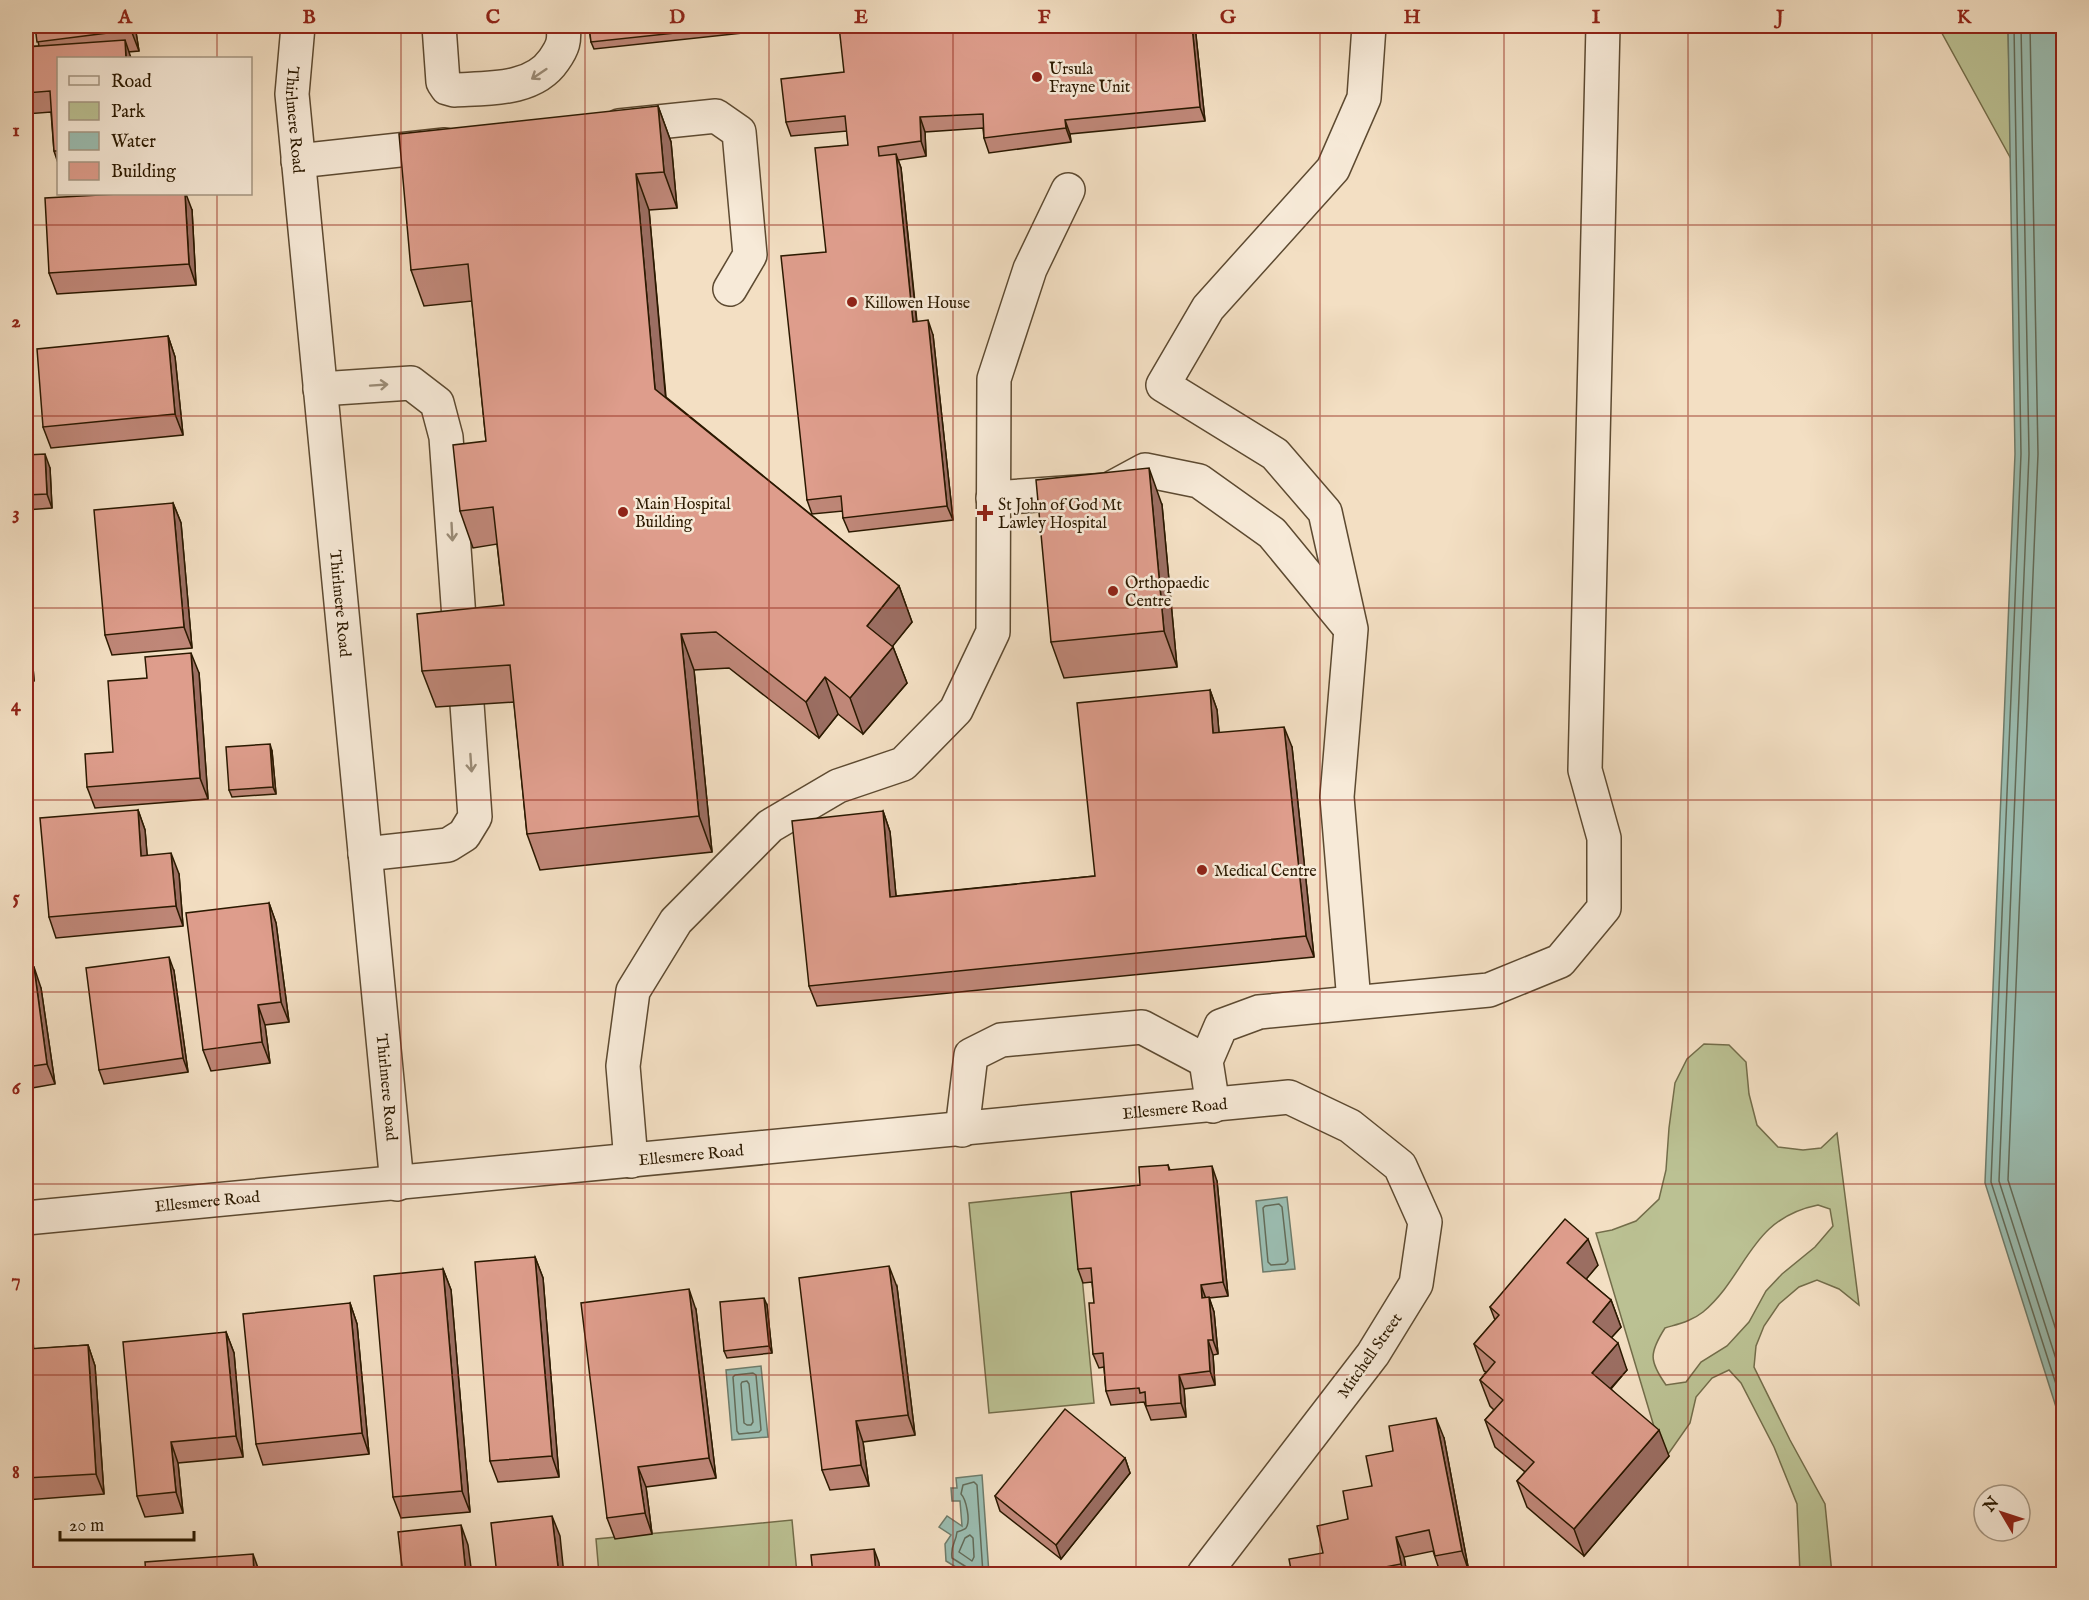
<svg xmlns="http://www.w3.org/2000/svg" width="2089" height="1600" font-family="'IM FELL English',serif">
<rect width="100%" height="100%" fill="#f3dfc3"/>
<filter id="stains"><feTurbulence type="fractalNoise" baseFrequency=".00333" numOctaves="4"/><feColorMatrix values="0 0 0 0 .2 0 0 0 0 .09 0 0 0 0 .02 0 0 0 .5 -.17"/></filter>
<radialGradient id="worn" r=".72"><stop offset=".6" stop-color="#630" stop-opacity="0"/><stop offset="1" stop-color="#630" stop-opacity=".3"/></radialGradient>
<g fill="#bbc193" stroke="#736d4a" stroke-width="1.5" fill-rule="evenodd">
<path d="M1938,26H2008L2011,159Z"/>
<path d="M1704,1044L1729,1045L1746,1062L1749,1094L1757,1125L1778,1147L1803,1150L1821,1148L1837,1133L1859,1305L1839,1289L1817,1280L1799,1287L1779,1304L1764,1326L1756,1346L1754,1367L1790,1440L1825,1504L1832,1574H1800L1797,1504L1774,1447L1741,1383L1729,1370L1712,1378L1696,1397L1690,1423L1664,1460L1596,1233L1612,1230L1636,1221L1659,1199L1666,1170L1669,1128L1675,1083L1687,1059ZM1818,1205L1830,1209L1833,1226L1815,1247L1782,1274L1766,1291L1749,1322L1727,1346L1701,1362L1686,1382L1666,1385C1649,1361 1649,1353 1665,1328C1678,1324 1692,1321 1703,1312C1748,1274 1749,1219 1818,1205Z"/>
<path d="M1074,1192L1094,1403L989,1413L969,1203Z"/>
<path d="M792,1520L797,1574H599L596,1539Z"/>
</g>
<g fill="#9bbdb1" stroke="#6e7b6a" stroke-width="1.5">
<path d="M2008,26H2064L2063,1429L1985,1183L2015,454Z"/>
<path d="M1287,1197L1295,1269L1263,1272L1256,1201Z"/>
<path d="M761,1366L768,1437L732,1440L726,1370Z"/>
<path d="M982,1475L989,1574H967L946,1561L945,1544L951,1535L939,1527L947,1516L962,1526L960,1501H952L951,1488H957L956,1478Z"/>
</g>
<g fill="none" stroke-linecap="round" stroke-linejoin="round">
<g stroke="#636b58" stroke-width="1.5">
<path d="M2014,26L2021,454L1991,1182L2064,1409"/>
<path d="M2021,26L2029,454L1999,1181L2064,1384"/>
<path d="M2030,26L2038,454L2008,1180L2064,1355"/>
<path d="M1279,1204L1282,1207L1288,1261L1285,1264L1271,1265L1268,1262L1263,1208L1265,1206Z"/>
<path d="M753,1373L756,1375L761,1430L759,1432L739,1434L737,1431L733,1377L735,1375Z"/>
<path d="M747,1381L749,1384L753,1422L751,1425H747L744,1423L741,1384L742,1382Z"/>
<path d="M970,1535L973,1538L974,1557L972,1561L959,1552L965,1538Z"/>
<path d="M970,1574L968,1568L952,1558C950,1545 956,1543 957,1532C960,1531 964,1530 966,1528C971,1521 966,1499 961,1494L963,1485L974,1482L977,1485L983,1574"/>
</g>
<defs>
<g id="minor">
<path id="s1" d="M298,26L292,94L397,1184"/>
<path d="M439,26L443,82L447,88L454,90C488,88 533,91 554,60C563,47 565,41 563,26"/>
<path d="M619,126L716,116L739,132L750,255L730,289"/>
<path d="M298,161L445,145"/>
<path d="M320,389L411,383L437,403L446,437L461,646"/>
<path d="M993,498L1108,490L1145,470L1199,481L1272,533L1346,623"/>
<path d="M365,854L448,845L464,835L475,817L467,704"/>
<path d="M1354,1002L1337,797L1351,629L1325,512L1275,454L1163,385L1208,308L1333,169L1364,98L1369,26"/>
<path d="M1213,1106L1206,1061L1221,1026L1259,1012L1489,990L1560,961L1604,908V838L1585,770L1603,26"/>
<path d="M962,1130L971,1055L1001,1040L1142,1027L1206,1061"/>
<path d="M631,1161L623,1066L633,991L676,921L770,826L838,786L903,764L956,710L993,632L994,379L1030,269L1068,190"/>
<path id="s2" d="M26,1218L1289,1097L1350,1126L1400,1166L1425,1222L1416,1284L1373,1354L1204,1574"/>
</g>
</defs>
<use href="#minor" stroke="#5d4a31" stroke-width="36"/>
<use href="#minor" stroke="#f7ead8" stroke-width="33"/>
</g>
<g fill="#bf8778" stroke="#2b1900" stroke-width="1.5">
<path d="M35,26H135L139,51L58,58V163L54,151L51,112L26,114V47L39,46Z"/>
<path d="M589,26H790V28L594,49L591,42Z"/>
<path d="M1195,26L1205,121L1070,134L1071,142L989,153L984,138L983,128L925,132L926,156L898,160L901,168L917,322L933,335L953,520L849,532L843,518V511L812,514L807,500L826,252L848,145L847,131L791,136L786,122L844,72Z"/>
<path d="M658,106L671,142L677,208L649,210L666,397L899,586L912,622L892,646L893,647L907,683L863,734L838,714L819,738L729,668L694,670L712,852L540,870L527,834L514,702L436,707L422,671L504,605L497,544L473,548L460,511L486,441L472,301L424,306L411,270Z"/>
<path d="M192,210L196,285L57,294L49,273Z"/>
<path d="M168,336L175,357L183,435L51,448L43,427Z"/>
<path d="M26,455L50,468L52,508L26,510Z"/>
<path d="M173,503L181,523L192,648L112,655L105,635Z"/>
<path d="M1162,505L1177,667L1064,678L1051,642Z"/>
<path d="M26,568L34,681H26Z"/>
<path d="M199,673L208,799L95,808L87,787L113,752L147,678Z"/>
<path d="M1210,690L1217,710L1219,733L1292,747L1314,957L817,1006L809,986L883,811L890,832L896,896L1095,876Z"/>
<path d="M272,751L276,794L232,797L229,790Z"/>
<path d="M138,810L145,830L147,855L179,874L183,926L56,938L49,917Z"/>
<path d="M269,903L276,923L289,1022L265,1025L270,1063L211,1071L203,1050Z"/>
<path d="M26,969L41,988L55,1084L26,1089Z"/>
<path d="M174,971L188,1072L104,1084L99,1070Z"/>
<path d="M1168,1165L1170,1170L1217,1181L1228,1296L1209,1298L1214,1312L1218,1354L1213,1355L1215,1385L1184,1389L1186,1417L1151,1420L1144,1402L1111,1405L1106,1391L1104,1367L1099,1368L1093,1354L1094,1303L1092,1282L1083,1283L1078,1269L1140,1185Z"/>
<path d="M535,1257L543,1278L559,1477L498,1482L490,1461Z"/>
<path d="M1598,1265L1586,1279L1611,1300L1621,1327L1611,1338L1627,1370L1611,1389L1669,1456L1584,1556L1527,1507L1517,1481L1525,1472L1495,1447L1485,1420L1494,1410L1490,1406L1480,1380L1486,1372L1484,1371L1474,1344L1495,1320L1490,1307Z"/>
<path d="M443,1269L451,1290L470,1512L401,1518L393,1497Z"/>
<path d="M897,1287L915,1435L863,1442L869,1486L830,1490L822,1470Z"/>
<path d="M350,1303L357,1324L369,1454L263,1465L256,1444Z"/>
<path d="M767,1305L772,1353L727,1358L724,1351Z"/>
<path d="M26,1307L32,1325L33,1349L88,1345L95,1366L104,1494L26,1500Z"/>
<path d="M696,1310L716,1478L646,1487L652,1534L615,1539L607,1518Z"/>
<path d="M226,1332L234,1353L243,1457L178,1463L183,1513L145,1517L137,1496Z"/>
<path d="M1444,1438L1469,1572L1455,1575H1441L1433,1551L1404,1557L1407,1575H1292L1323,1553L1372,1486L1393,1451Z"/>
<path d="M1125,1458L1130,1473L1061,1559L1000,1511L995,1496Z"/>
</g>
<g fill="#9b6e62" stroke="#2b1900" stroke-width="1.5">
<path d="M130,26H135L139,51L131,30Z"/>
<path d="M1192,26H1195L1205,121L1200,107Z"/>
<path d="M125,40L131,58H126Z"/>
<path d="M658,106L671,142L677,208L664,172Z"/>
<path d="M920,117L925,132L926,156L921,141Z"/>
<path d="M1065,120L1070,134L1071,142L1066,128Z"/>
<path d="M896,154L901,168L918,336L913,322Z"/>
<path d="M636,174L649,210L668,425L655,389Z"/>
<path d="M185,194H186L192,210L196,285L189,264Z"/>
<path d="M928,320L933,335L953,520L947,506Z"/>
<path d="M168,336L175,357L183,435L175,414Z"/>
<path d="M45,454L50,468L52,508L47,494Z"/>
<path d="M1149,468L1162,505L1177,667L1164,631Z"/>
<path d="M173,503L181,523L192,648L184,627Z"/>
<path d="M26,568L34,681L26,660Z"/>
<path d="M899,586L912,622L880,662L867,626Z"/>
<path d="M681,634L694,670L712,852L699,816Z"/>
<path d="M893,647L907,683L863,734L850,698Z"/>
<path d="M191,653L199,673L208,799L200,778Z"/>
<path d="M825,677L838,714L819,738L806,702Z"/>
<path d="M1210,690L1217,710L1221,754L1213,733Z"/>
<path d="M1284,727L1292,747L1314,957L1306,936Z"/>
<path d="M270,744L272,751L276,794L273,787Z"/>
<path d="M138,810L145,830L149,876L141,856Z"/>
<path d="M883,811L890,832L898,917L890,897Z"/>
<path d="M171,853L179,874L183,926L176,906Z"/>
<path d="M269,903L276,923L289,1022L281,1002Z"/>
<path d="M169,957L174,971L188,1072L183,1058Z"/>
<path d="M34,967L41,988L55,1084L47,1064Z"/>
<path d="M258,1005L265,1025L270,1063L262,1042Z"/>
<path d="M1212,1166L1217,1181L1228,1296L1223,1282Z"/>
<path d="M1588,1239L1598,1265L1577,1290L1567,1263Z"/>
<path d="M535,1257L543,1278L559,1477L552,1456Z"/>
<path d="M889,1266L897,1287L915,1435L908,1415Z"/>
<path d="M443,1269L451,1290L470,1512L462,1491Z"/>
<path d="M1201,1285L1206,1299L1202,1298Z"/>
<path d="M689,1289L696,1310L716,1478L709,1458Z"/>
<path d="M1209,1297L1214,1312L1218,1354L1213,1340Z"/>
<path d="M764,1298L767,1305L772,1353L769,1346Z"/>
<path d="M1611,1300L1621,1327L1602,1348L1593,1322Z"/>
<path d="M350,1303L357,1324L369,1454L362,1433Z"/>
<path d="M26,1307L32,1325L35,1370L27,1349Z"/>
<path d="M226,1332L234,1353L243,1457L236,1436Z"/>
<path d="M1208,1340L1213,1355L1215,1385L1210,1371Z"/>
<path d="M1618,1343L1627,1370L1601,1399L1592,1373Z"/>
<path d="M88,1345L95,1366L104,1494L96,1474Z"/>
<path d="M1179,1375L1184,1389L1186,1417L1181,1403Z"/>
<path d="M1436,1418L1444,1438L1469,1572L1462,1551Z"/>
<path d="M856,1421L863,1442L869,1486L861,1465Z"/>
<path d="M1659,1430L1669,1456L1584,1556L1574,1529Z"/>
<path d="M171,1442L178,1463L183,1513L176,1492Z"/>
<path d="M1125,1458L1130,1473L1061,1559L1056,1545Z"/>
<path d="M638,1467L646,1487L652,1534L645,1513Z"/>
<path d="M552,1516L560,1536L564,1575H559Z"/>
<path d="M461,1525L468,1545L472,1575H466Z"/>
<path d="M1396,1537L1404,1557L1407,1575H1405L1401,1564Z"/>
<path d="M874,1549L879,1563L880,1575H876Z"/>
<path d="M253,1554L258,1568V1575H254Z"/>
</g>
<g fill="#de9d8c" stroke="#2b1900" stroke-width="1.5">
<path d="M35,26H130L131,30L37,42Z"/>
<path d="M589,26H741L591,42Z"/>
<path d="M839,26H1192L1200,107L1065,120L1066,128L984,138L983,114L920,117L921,141L878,147L879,156L896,154L913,322L928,320L947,506L843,518L841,496L807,500L781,256L826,252L815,148L848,145L845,116L786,122L781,79L844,72Z"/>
<path d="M125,40L126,58H58V151H54L50,91L26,93V47Z"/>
<path d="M658,106L664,172L636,174L655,389L899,586L867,626L893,647L850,698L825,677L806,702L716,632L681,634L699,816L527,834L510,665L422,671L417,614L504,605L493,507L460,511L453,445L486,441L468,264L411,270L399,134Z"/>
<path d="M118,194H185L189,264L49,273L45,198Z"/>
<path d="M168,336L175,414L43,427L37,349Z"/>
<path d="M45,454L47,494L26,495V455Z"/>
<path d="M1149,468L1164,631L1051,642L1036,480Z"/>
<path d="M173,503L184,627L105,635L94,510Z"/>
<path d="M191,653L200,778L87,787L85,754L113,752L108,681L147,678L145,657Z"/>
<path d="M1210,690L1213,733L1284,727L1306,936L809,986L792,821L883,811L890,897L1095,876L1077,703Z"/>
<path d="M270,744L273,787L229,790L226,747Z"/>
<path d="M138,810L141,856L171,853L176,906L49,917L40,818Z"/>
<path d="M269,903L281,1002L258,1005L262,1042L203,1050L186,913Z"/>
<path d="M169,957L183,1058L99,1070L86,968Z"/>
<path d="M34,967L47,1064L26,1067V969Z"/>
<path d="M1168,1165L1169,1170L1212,1166L1223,1282L1201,1285L1202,1298L1209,1297L1213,1340H1208L1210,1371L1179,1375L1181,1403L1146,1406L1145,1392L1140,1393L1139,1388L1106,1391L1103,1353L1093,1354L1089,1303H1094L1091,1268L1078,1269L1071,1192L1140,1185L1139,1167Z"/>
<path d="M1565,1219L1588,1239L1567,1263L1611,1300L1593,1322L1618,1343L1592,1373L1659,1430L1574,1529L1517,1481L1534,1462L1485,1420L1503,1400L1480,1380L1495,1362L1474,1344L1499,1315L1490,1307Z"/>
<path d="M535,1257L552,1456L490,1461L475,1262Z"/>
<path d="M889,1266L908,1415L856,1421L861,1465L822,1470L799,1278Z"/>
<path d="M443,1269L462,1491L393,1497L374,1276Z"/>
<path d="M689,1289L709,1458L638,1467L645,1513L607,1518L581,1303Z"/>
<path d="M764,1298L769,1346L724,1351L720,1302Z"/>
<path d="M350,1303L362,1433L256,1444L243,1314Z"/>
<path d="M26,1322L27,1349L88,1345L96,1474L26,1478Z"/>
<path d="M226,1332L236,1436L171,1442L176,1492L137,1496L123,1342Z"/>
<path d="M1065,1409L1125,1458L1056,1545L995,1496Z"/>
<path d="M1436,1418L1462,1551L1435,1556L1429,1530L1396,1537L1401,1564L1369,1570V1575H1292L1289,1559L1323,1553L1317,1526L1348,1519L1343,1491L1372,1486L1366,1456L1393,1451L1389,1426Z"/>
<path d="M552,1516L559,1575H497L491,1523Z"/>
<path d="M461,1525L466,1575H403L398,1532Z"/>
<path d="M874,1549L876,1575H813L811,1555Z"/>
<path d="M253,1554L254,1575H146L145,1562Z"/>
</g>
<defs><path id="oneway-shaft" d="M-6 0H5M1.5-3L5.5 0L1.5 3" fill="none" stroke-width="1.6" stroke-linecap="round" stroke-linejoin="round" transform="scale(1.5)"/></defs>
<g stroke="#9b8c77">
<use href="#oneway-shaft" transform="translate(539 74) rotate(146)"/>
<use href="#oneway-shaft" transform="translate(379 385) rotate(-4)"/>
<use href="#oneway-shaft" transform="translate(452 532) rotate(87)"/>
<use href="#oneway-shaft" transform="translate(471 763) rotate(86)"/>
</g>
<path fill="none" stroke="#8f2418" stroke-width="1.5" stroke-opacity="0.55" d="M217,26V58M401,26V1574M585,26V1574M769,26V1574M953,26V1574M1136,26V1574M1320,26V1574M1504,26V1574M1688,26V1574M1872,26V1574M217,194V1574M26,225H2064M26,416H2064M26,608H2064M26,800H2064M26,992H2064M26,1184H2064M26,1375H2064"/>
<g fill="#8f2418" stroke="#f7ead8" stroke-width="2">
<circle cx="1037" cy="77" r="6"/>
<circle cx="852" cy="302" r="6"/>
<circle cx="623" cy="512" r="6"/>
<path d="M982 504h6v6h6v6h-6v6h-6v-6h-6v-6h6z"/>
<circle cx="1113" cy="591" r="6"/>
<circle cx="1202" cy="870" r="6"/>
</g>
<g text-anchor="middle" stroke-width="5" stroke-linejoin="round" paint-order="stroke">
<g font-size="16" fill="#2b1900" stroke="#f7ead8" text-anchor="start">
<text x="1049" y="74">Ursula<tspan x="1049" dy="18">Frayne Unit</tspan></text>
<text x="864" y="308">Killowen House</text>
<text x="635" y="509">Main Hospital<tspan x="635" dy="18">Building</tspan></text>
<text x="998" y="510">St John of God Mt<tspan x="998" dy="18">Lawley Hospital</tspan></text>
<text x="1125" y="588">Orthopaedic<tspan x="1125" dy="18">Centre</tspan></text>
<text x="1214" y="876">Medical Centre</text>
</g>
<g font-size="16" fill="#2b1900" stroke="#f7ead8">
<text dy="6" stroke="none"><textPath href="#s1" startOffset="94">Thirlmere Road</textPath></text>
<text dy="6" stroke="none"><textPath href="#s1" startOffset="580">Thirlmere Road</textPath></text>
<text dy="6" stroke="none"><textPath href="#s1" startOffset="1066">Thirlmere Road</textPath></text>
<text dy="6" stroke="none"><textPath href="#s2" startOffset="1154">Ellesmere Road</textPath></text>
<text dy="6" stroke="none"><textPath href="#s2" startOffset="668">Ellesmere Road</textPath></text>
<text dy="6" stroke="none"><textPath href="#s2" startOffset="182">Ellesmere Road</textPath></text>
<text transform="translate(1369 1355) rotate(-55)" y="6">Mitchell Street</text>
</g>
</g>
<rect width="2089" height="1600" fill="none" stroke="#f3dfc3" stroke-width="66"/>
<rect x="57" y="57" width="195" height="138" fill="#f7ead8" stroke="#a59682" stroke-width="1.5"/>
<rect x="69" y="76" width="30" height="9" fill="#f7ead8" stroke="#a59682" stroke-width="1.5"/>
<text x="111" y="87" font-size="18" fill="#2b1900">Road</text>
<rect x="69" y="102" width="30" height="18" fill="#bbc193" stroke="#a59682" stroke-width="1.5"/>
<text x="111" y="117" font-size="18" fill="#2b1900">Park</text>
<rect x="69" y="132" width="30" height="18" fill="#9bbdb1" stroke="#a59682" stroke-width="1.5"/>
<text x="111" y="147" font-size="18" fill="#2b1900">Water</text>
<rect x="69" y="162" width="30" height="18" fill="#de9d8c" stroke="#a59682" stroke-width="1.5"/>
<text x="111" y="177" font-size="18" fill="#2b1900">Building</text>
<g transform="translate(2002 1513) rotate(309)"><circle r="28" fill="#f7ead8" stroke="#a59682" stroke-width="1.5"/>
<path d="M0-4.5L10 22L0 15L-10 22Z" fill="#8f2418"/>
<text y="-9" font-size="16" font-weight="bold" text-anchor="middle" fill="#2b1900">N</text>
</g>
<path d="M60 1531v9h134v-9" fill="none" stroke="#2b1900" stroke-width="3"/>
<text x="69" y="1531" font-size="18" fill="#2b1900" stroke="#f7ead8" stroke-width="4.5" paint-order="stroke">20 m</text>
<rect x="33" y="33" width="2023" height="1534" fill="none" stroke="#8f2418" stroke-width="2"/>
<g font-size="20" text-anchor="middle" font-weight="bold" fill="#8f2418">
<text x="125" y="23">A</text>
<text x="309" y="23">B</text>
<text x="493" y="23">C</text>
<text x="677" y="23">D</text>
<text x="861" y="23">E</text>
<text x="1044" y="23">F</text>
<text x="1228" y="23">G</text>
<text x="1412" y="23">H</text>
<text x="1596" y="23">I</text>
<text x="1780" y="23">J</text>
<text x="1964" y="23">K</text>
<text x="16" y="136">1</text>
<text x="16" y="327">2</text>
<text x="16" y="519">3</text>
<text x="16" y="711">4</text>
<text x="16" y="903">5</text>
<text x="16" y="1094">6</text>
<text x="16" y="1286">7</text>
<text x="16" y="1478">8</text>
</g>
<rect width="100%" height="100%" filter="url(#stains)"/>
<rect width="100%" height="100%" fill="url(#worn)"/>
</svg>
